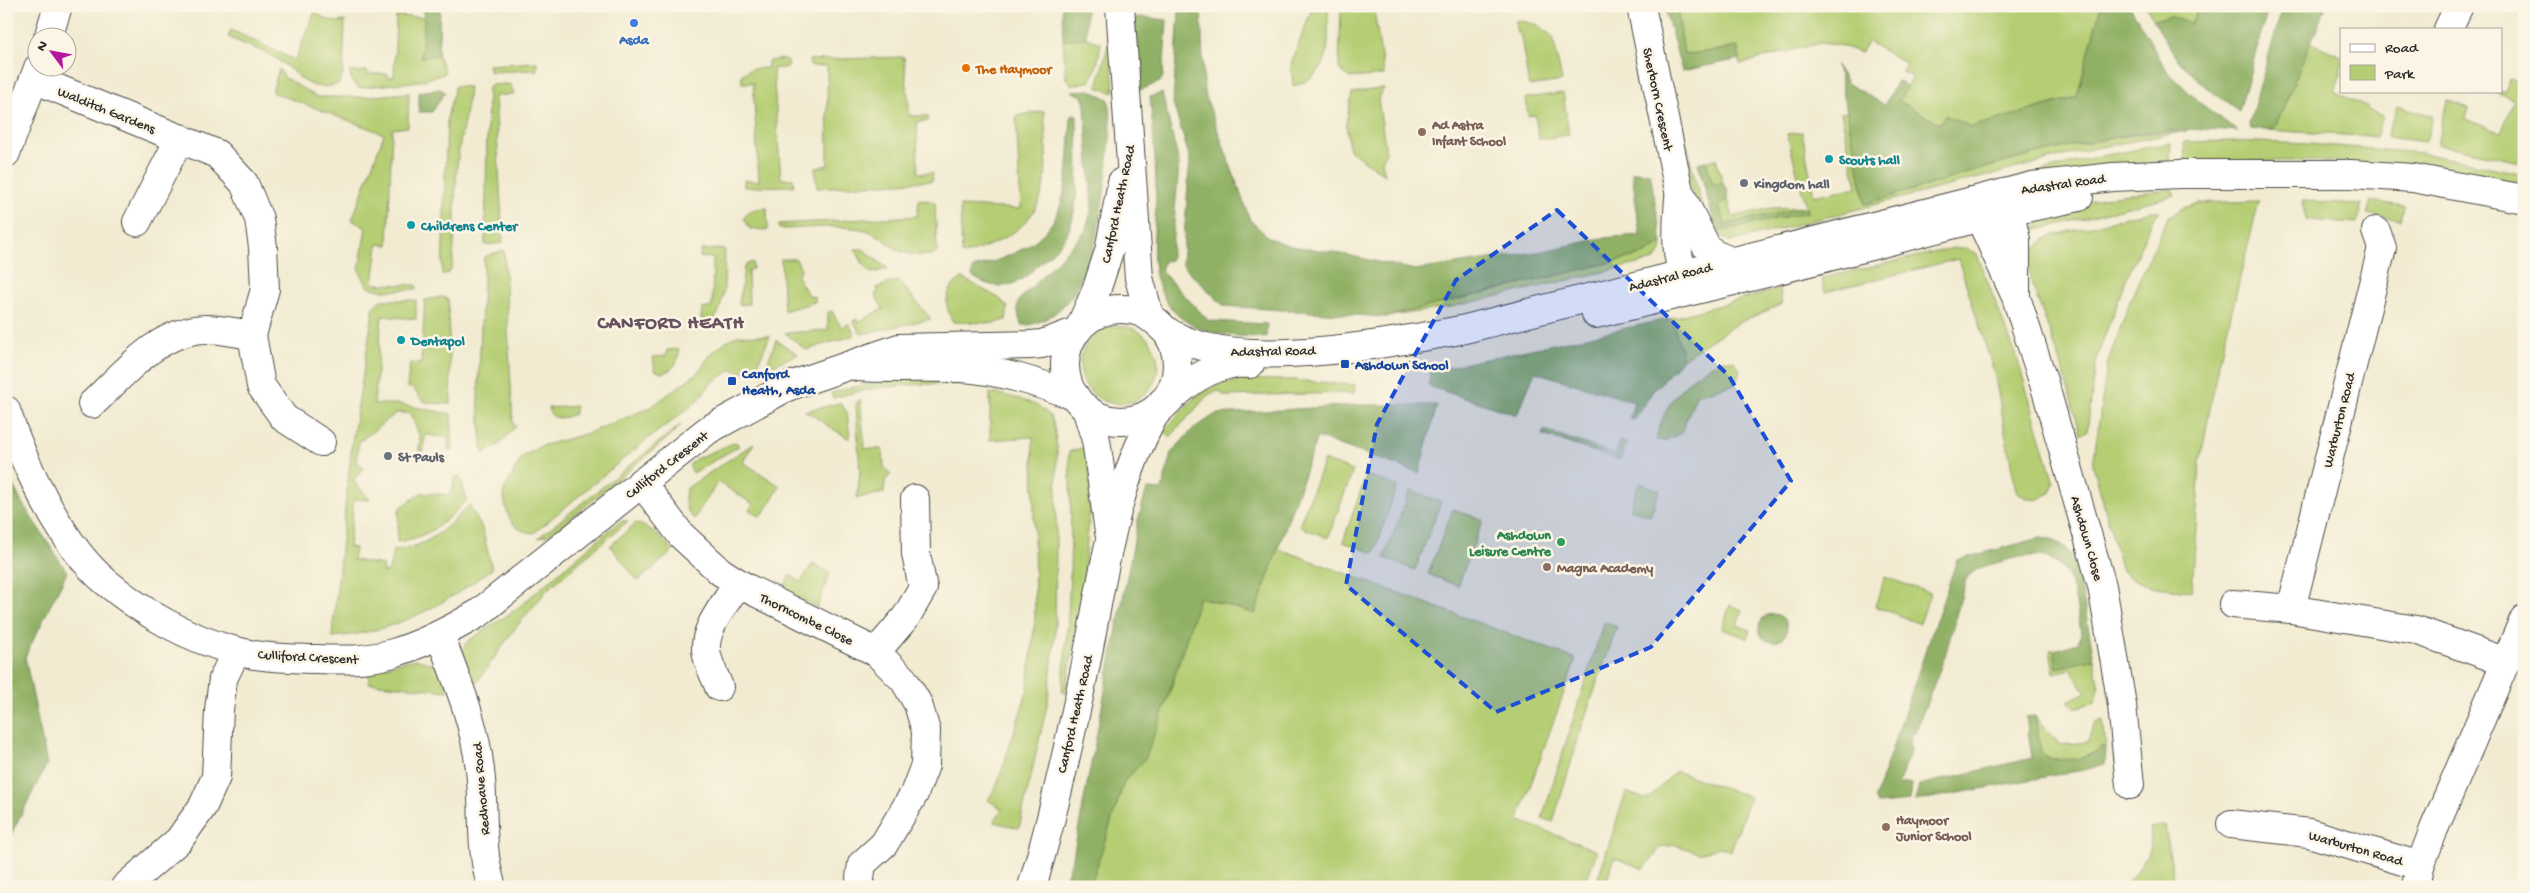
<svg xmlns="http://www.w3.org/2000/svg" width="2530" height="893" font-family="'Gochi Hand',sans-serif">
<rect width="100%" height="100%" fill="#fcf5e5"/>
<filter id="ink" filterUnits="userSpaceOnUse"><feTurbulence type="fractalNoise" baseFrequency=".02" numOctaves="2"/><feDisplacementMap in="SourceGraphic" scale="10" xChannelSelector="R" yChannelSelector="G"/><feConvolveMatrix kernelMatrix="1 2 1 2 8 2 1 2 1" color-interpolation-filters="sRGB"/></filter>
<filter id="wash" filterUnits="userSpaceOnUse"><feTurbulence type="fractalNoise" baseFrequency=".0096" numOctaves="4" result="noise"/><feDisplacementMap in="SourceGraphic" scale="20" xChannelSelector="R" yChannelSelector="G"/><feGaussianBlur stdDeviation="1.12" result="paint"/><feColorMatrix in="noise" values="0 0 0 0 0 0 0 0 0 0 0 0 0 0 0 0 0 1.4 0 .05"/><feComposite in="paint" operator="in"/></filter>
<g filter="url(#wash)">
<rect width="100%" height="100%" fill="#f2ebd2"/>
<g fill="#b5ce73" stroke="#707c4f">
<path d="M425,6H440L438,56L444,69V74L420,81L359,88L353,83L349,72L367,71V74H388V77H394L396,16L423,17Z"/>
<path d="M1313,6H1328C1327,42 1336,74 1293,86L1291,64Z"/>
<path d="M1341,6H1369L1374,11L1384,75L1350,78L1339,69Z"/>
<path d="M1677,6H2101L2077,97L1971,127L1945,115L1940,124L1899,101L1913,77L1902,72L1906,63L1868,42L1861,53L1839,45L1820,43L1740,64L1738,47L1684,55Z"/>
<path d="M2146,6H2199L2191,24L2170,16L2153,20Z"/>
<path d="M315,11C325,20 332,23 345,21L343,74L339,84C306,93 304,78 281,62C266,51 244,45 228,37L231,30L295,60Z"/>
<path d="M1518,20L1538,25L1553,37L1562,81L1529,86L1521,37L1517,33L1515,22Z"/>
<path d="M1110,37L1114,93L1097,87Z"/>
<path d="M1086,38L1101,43L1098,61L1091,81L1072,85L1066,79L1063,40Z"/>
<path d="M2310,42L2341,56V75L2334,91L2368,107L2367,110L2383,116L2376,137L2251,129H2274Z"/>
<path d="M904,57L910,116H928V121L917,122L918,173H933L932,181L817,188L815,168L828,165L827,66H810L809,60Z"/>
<path d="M784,59L787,61L788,67L773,69L781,179H793L794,186L744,187V180L759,181L753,83H742L741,75L751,69L768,68V61Z"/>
<path d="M537,62V70L490,72L488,65Z"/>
<path d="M2524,66V163L2437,144L2447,100L2469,108L2466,119L2501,133L2514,100L2493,91L2505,92L2510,79L2517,81Z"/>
<path d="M279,69L285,78L317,97H361L409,93L408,127L392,129L388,245L378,244L373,284L416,285L417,289L383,291L368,287L359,270L366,228L352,220L384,134L272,92Z"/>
<path d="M506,84L511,85L514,94L495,96L503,243L485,245L488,88L490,85Z"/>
<path d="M455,86L469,87C467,114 459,140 457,167C454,201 456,235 452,268L448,273L442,275L447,118Z"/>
<path d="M1384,88L1378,99L1386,152L1382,161L1385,175L1349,150L1346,123L1352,93Z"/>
<path d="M1563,93L1569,135L1539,139L1535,115L1528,116L1526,98Z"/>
<path d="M2398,106L2433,116L2426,142L2386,137Z"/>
<path d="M1044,111C1050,192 1049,229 962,255L960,206L1021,209L1016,116Z"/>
<path d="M1847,112L1865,204C1970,174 2076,134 2187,131L2095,148L1730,242L1717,232L1698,163L1716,159L1733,217L1771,208L1806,207L1787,134L1802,132L1814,196L1857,187L1841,113Z"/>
<path d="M1680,116L1707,228L1698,223L1676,117Z"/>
<path d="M2231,141L2310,144L2422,153L2524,174V190L2336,161H2185L2184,142Z"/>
<path d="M2171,143L2170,161L1994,184L2096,157Z"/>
<path d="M2172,189L2175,195L2045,228L2034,229C2055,197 2136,194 2172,189Z"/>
<path d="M919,199L935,202L937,252C932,256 928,255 922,255C893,254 897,246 875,234C853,222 805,229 779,229V224L917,216Z"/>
<path d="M2259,201L2216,375L2200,463L2192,591C2166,588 2142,589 2122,571L2093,465L2107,364L2132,296L2168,217L2184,208L2199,203Z"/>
<path d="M2302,201L2362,204L2357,223L2306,220Z"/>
<path d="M2371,201L2404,206L2401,220L2367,214Z"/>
<path d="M767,208L768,230L750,229L744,219C747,208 757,209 767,208Z"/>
<path d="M2151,211H2160L2152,221L2124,284L2097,357L2087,431L2081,435L2060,360L2030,279C2028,259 2033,245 2051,236Z"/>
<path d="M1662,243L1661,251L1655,260L1451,307L1385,317L1645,254Z"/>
<path d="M1954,248H1965L1977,254L2018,361L2054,483L2050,493L2036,500L2026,498L2016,491L1994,372L1958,259L1825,292L1822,278Z"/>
<path d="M725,249C724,272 727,305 712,323L704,322L701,319L702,309L712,307L713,258L700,257L701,250Z"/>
<path d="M855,249H863L888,269L871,273L865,267Z"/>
<path d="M504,250L513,424L516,426L500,444L483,454L478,397L484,257Z"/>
<path d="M781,259H796L801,269L797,276L808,295L815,297V302L784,311Z"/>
<path d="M753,262V269L748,270L749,304L739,305L744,268L747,264Z"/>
<path d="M962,278L999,298L1008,307L1006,320L995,323L953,322C943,305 945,289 962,278Z"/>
<path d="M898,280L931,319L861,334L853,321L857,319L858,322L883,309L875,294L879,292L876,288Z"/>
<path d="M1779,289L1782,304L1736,324L1683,359L1672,318Z"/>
<path d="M442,297L448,299L451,404C443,403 429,405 422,400C415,394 417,388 407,387L410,363L421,364L425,300Z"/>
<path d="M381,300H416V319L382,316L374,404H398L451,414L453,451H448V437L425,435L423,451H419L420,437L410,413H396L359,442L356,461L364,469L353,480L370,500L354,499L349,547L355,548L353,560L383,565L382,572H386L390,568L393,550C424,550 449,527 469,505L482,528L492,569C442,606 394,633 332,637L352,442L374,306Z"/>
<path d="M832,311L841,327L849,324L855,335L806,350L785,333L828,330V312Z"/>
<circle cx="1119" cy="365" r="39"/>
<path d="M738,335L770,336L755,370L748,372L731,370L713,382L693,405L645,441L534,533C509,531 507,514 503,492L522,457L541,446L589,433L651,407L697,373L711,354L726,341Z"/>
<path d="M776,340L798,354L765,369Z"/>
<path d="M679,349C679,362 674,371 661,373L655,370L653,357L666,356L667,350Z"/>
<path d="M1723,360L1734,361L1740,370L1735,384L1696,395L1681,433L1664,441L1656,440C1665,400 1687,376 1723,360Z"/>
<path d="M953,377L997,387C942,382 888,382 833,398L831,393C872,381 911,379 953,377Z"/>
<path d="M1294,380L1355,385L1354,393L1224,396L1220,391L1209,394L1170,437L1164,431C1174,420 1184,407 1196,397C1223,375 1262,380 1294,380Z"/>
<path d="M990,393C1007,395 1047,403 1053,422C1055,429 1055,438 1057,446L1055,634L1048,701L1019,828L994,822L1002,809L988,800L997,785L1028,689L1035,618L1033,437L990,440Z"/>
<path d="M860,399L865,449H881L883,452L884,467L891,474L885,481L884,493L857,498L860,473L856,404Z"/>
<path d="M840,403L847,412L850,439C833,430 821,420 805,411Z"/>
<path d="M576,406L574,414C564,419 551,421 548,408Z"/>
<path d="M682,424L663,442L560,527L548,535L538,538Z"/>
<path d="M736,442L739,446L693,473L689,465L695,459Z"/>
<path d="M754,443L743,462L780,486L761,517L749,510L753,504L718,482L694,519C685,512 683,498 687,488Z"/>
<path d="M1088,446L1091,498L1083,583L1066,693L1062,692C1070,613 1073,532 1069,452Z"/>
<path d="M1324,460L1353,471L1328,538L1299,526Z"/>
<path d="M1366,475L1397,486L1374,553L1343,542Z"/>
<path d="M456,476L460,477L467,500C444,523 430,537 397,542L399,509L421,493L450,495Z"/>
<path d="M1639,483L1660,490L1650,516L1630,509Z"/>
<path d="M1410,490L1441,502L1415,570L1384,558Z"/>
<path d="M1453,509L1483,520L1458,586L1428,574Z"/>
<path d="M620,521H628L547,590L513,631L478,681L468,684C464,668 457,655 468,641L514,611Z"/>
<path d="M636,523C653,529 662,538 673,551L638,581L610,546Z"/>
<path d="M1277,548L1576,659L1518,820L1597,851L1584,887H1090L1124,782L1145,759L1167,701L1199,597L1255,614Z"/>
<path d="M813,563L830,573L817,608L782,590L790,575L801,582Z"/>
<path d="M1885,577L1930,593L1920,624L1875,606Z"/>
<path d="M1730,605L1742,610L1737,625L1750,630L1747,638L1722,629Z"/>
<path d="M1604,622L1617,627L1585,717L1553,822L1542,818Z"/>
<path d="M2050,650H2054L2057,668L2094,659L2099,689L2095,702L2075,708L2068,701L2086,692L2070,669L2054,673Z"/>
<path d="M415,659C436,665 446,668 448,691L369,683L368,670Z"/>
<path d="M2035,716L2060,745L2087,742L2095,722L2103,720L2106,749L2101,747C2087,761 2067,761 2048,758L2041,751Z"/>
<path d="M1676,771L1750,797L1731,851L1721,847L1699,853L1675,845L1661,847L1644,869L1615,858L1604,887H1595L1626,792L1645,799L1649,798Z"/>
<path d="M2165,825L2175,887H2122C2138,874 2155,849 2150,828Z"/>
</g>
<g fill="#90b165" stroke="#5e6e48">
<path d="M425,6H440L438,56L421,57Z"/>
<path d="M1062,6H1086V38L1063,40Z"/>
<path d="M1193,6H1201L1204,92L1250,220L1269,238L1291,246L1333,252L1415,270L1544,251L1602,238L1640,235L1632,172L1650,173L1662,243L1645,254L1385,317L1224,306L1182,265L1190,159L1173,103L1179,11Z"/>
<path d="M1664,6H1677L1684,55L1738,47L1740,59L1682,71Z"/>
<path d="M2101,6H2130L2167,71L2200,103L2238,131C2117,119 1980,171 1865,204L1840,76L1836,65L1847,83L1885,105L1897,81L1907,86L1899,101L1940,124L1945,115L1971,127L2077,97Z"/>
<path d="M2199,6H2269L2239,111L2207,88L2178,60L2153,20L2170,16L2191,24Z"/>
<path d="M2283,6H2326L2274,130L2251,129L2249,124Z"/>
<path d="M1140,17L1167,20L1163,76L1160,82L1138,91L1134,19Z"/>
<path d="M440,89L445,92L432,112H419V92Z"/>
<path d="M1090,90L1108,99C1114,120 1109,146 1107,168C1101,217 1093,301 1039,322C1033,324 1027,326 1021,325L1017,307L1019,300L1085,232L1092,209L1085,105L1082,96L1071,91Z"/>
<path d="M1162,93L1179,163L1171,260L1164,261L1161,271L1209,321L1267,324L1266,337C1210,337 1161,329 1154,262C1152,241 1156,218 1156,197C1156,164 1153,130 1150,97Z"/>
<path d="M1074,114L1077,115C1077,149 1082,207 1066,236C1060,247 1040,262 1031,272C1013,289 994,291 972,276L973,268C1069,241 1066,206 1071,117Z"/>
<path d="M1706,161L1713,184H1723L1728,190L1726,201L1719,206L1725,224L1806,207L1807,212L1717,232L1698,163Z"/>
<path d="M1672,318L1683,359L1653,391L1634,420L1629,419L1634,402L1535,372L1517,415L1428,386L1431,371Z"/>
<path d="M1359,405H1437L1419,473L1317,437L1255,614L1199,597L1167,701L1145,759L1124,782L1090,887H1063L1073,857L1138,520L1147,489L1162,490L1171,453L1193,429L1216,414Z"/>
<path d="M1544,430L1615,454L1620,441L1627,443L1620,460L1542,435Z"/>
<path d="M6,471L22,503L67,572L25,657L47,764L6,844Z"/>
<path d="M2040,538C2061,540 2065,547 2077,564L2094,659L2057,668L2054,650L2078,643L2081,633C2072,579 2069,542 2003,561C1989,565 1975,567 1966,579L1945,656L1915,733L1910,734L1911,750L1898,784H1912L1910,801L1878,804L1875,798L1957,560Z"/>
<circle cx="1773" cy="628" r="14"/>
<path d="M2035,716L2041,751L2048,758C2067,761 2087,761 2101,747L2106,749L2105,764L2083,770L1915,801L1919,785L2032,758L2026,717Z"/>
</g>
</g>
<g filter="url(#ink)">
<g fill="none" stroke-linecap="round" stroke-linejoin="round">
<defs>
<g id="minor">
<path d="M1641,6L1679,191L1706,246L1714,254L1731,261"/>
<path d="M2448,29L2459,6"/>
<path d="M48,38L58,6"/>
<path d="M34,79L217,154L244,183L259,219L263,247L265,289L252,335L261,386L284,418L321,442"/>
<path d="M6,153L38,68"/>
<path d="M2005,193L2016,240V291"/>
<path d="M1679,198C1678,215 1672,268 1689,277C1692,279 1697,279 1701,279"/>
<path d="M1972,201L2016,297L2046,390L2102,586L2122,705L2130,785"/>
<path d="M137,222L180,138"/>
<path d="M2376,231L2382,248L2291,609L2416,630L2506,662"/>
<path d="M1596,314L1763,274L1978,218L2079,197"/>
<path d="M1161,327C1223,377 1386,343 1461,330L2032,186L2113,177L2180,174H2351L2413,178L2524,199"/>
<path d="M858,367C893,369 926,367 960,368C1000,370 1038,383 1075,396"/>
<path d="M92,404C124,374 158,330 206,329C221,329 237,333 252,335"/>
<path d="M6,410C23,463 62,546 106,582C143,613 189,639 236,651C261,658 289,658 315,659C342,660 367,661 393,653C424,644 452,629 479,613L708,430L787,387L899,348L1030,345L1042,344L1077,331"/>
<path d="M1154,415C1175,394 1197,372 1227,365C1234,363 1243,364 1250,364"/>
<path d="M641,482L681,535L721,572L745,587L876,652L904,680L918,704L926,731L925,765L914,794L884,844L862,864L860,878"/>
<path d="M2233,604L2291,609"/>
<path d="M440,636C457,680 475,723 480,770C485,809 479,850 492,887"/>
<path d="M876,652L906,617L923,588L916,554L915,499"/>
<path d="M719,687C715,676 707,662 706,650C704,627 727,602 738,583"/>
<path d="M2231,824L2309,833L2420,866"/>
<path d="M125,887L179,840L203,806L216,777L219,710L223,679L236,651"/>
<path d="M2416,887L2420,866L2434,829L2524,619"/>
</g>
<g id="major">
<path d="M1120,6L1139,278L1150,318"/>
<circle cx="1121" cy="365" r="56"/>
<path d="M1080,327L1096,291L1109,251L1122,182"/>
<path d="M1086,408L1096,440L1109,532"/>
<path d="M1032,887C1053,817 1069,745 1084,673C1103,582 1112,483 1162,402"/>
</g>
</defs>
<use href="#minor" stroke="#494844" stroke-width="30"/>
<use href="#major" stroke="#494844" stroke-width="30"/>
<use href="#minor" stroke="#fff" stroke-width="28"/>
<use href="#major" stroke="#fff" stroke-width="28"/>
</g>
</g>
<path fill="#1d4ed8" fill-opacity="0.2" stroke="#1d4ed8" stroke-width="4" stroke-dasharray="10 6" stroke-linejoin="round" d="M1557,210L1729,376L1791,481L1651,647L1496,712L1346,585L1377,424L1456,280Z"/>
<circle fill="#3f7fe0" stroke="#fcf5e5" stroke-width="2" cx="634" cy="23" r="5"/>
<circle fill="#e8710a" stroke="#fcf5e5" stroke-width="2" cx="966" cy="68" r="5"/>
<g fill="#8d6e63" stroke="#fcf5e5" stroke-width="2">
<circle cx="1422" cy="132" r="5"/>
<circle cx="1547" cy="567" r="5"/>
<circle cx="1886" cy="827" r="5"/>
</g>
<g fill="#0f9aa8" stroke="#fcf5e5" stroke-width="2">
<circle cx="1829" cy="159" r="5"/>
<circle cx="411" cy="225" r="5"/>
<circle cx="401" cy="340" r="5"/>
</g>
<g fill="#6b7280" stroke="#fcf5e5" stroke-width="2">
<circle cx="1744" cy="183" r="5"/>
<circle cx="388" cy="456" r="5"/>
</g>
<g fill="#1a4fb4" stroke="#fcf5e5" stroke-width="2">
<rect x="1340" y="359" width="10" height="10" rx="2.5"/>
<rect x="727" y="376" width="10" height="10" rx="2.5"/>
</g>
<circle fill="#2e9e5b" stroke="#fcf5e5" stroke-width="2" cx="1561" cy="542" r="5"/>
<g text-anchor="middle" stroke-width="5" stroke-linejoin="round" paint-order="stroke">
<g font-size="14" font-weight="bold" fill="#366cbe" stroke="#fcf5e5">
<text x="634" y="44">Asda</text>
</g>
<g font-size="14" font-weight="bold" fill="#c56008" stroke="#fcf5e5" text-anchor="start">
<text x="976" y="73">The Haymoor</text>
</g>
<g font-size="14" fill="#2b2b2b" stroke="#fcf5e5">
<text transform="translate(1659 99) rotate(78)" y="5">Sherborn Crescent</text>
<text transform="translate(107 109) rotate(22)" y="5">Walditch Gardens</text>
<text transform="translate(2063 183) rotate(-8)" y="5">Adastral Road</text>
<text transform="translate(1117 204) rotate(-78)" y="5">Canford Heath Road</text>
<text transform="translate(1670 276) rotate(-14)" y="5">Adastral Road</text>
<text transform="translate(1273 350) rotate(-1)" y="5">Adastral Road</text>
<text transform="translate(2338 420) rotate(-76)" y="5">Warburton Road</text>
<text transform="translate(666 464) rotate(-38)" y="5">Culliford Crescent</text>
<text transform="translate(2088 538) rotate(74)" y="5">Ashdown Close</text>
<text transform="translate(807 618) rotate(26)" y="5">Thorncombe Close</text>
<text transform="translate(308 656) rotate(3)" y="5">Culliford Crescent</text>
<text transform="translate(1074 714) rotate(-77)" y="5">Canford Heath Road</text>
<text transform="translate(480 789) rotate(-95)" y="5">Redhoave Road</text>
<text transform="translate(2356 847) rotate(16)" y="5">Warburton Road</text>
</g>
<g font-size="14" font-weight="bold" fill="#785e54" stroke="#fcf5e5" text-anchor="start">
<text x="1432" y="129">Ad Astra<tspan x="1432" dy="16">Infant School</tspan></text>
<text x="1557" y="572">Magna Academy</text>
<text x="1896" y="824">Haymoor<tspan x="1896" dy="16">Junior School</tspan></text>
</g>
<g font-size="14" font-weight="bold" fill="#0d838f" stroke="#fcf5e5" text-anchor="start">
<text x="1839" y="164">Scouts hall</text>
<text x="421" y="230">Childrens Center</text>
<text x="411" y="345">Dentapol</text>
</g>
<g font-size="14" font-weight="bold" fill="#5b616d" stroke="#fcf5e5" text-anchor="start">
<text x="1754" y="188">Kingdom hall</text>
<text x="398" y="461">St Pauls</text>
</g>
<g font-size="14" font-weight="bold" fill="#164399" stroke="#fcf5e5" text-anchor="start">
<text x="1355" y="369">Ashdown School</text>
<text x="742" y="378">Canford<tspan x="742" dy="16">Heath, Asda</tspan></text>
</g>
<g font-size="14" font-weight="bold" fill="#27864d" stroke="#fcf5e5" text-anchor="end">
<text x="1551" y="539">Ashdown<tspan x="1551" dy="16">Leisure Centre</tspan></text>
</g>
<g font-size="19" font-weight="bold" letter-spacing="1" fill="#675260" stroke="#fcf5e5">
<text x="671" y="328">CANFORD HEATH</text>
</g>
</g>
<rect width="2530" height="893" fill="none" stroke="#fcf5e5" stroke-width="25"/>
<rect x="2340" y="28" width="162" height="65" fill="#fcf5e5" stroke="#a8a49b"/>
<rect x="2350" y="44" width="25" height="8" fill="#ffffff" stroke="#a8a49b"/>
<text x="2385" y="52" font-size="15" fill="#2b2b2b">Road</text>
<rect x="2350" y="65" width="25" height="15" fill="#b5ce73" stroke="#a8a49b"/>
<text x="2385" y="78" font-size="15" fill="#2b2b2b">Park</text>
<g transform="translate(52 52) rotate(302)"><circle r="24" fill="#fcf5e5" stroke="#a8a49b"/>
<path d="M0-4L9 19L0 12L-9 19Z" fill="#b5179e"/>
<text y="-8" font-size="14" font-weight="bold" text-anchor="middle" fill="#2b2b2b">N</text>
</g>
</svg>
